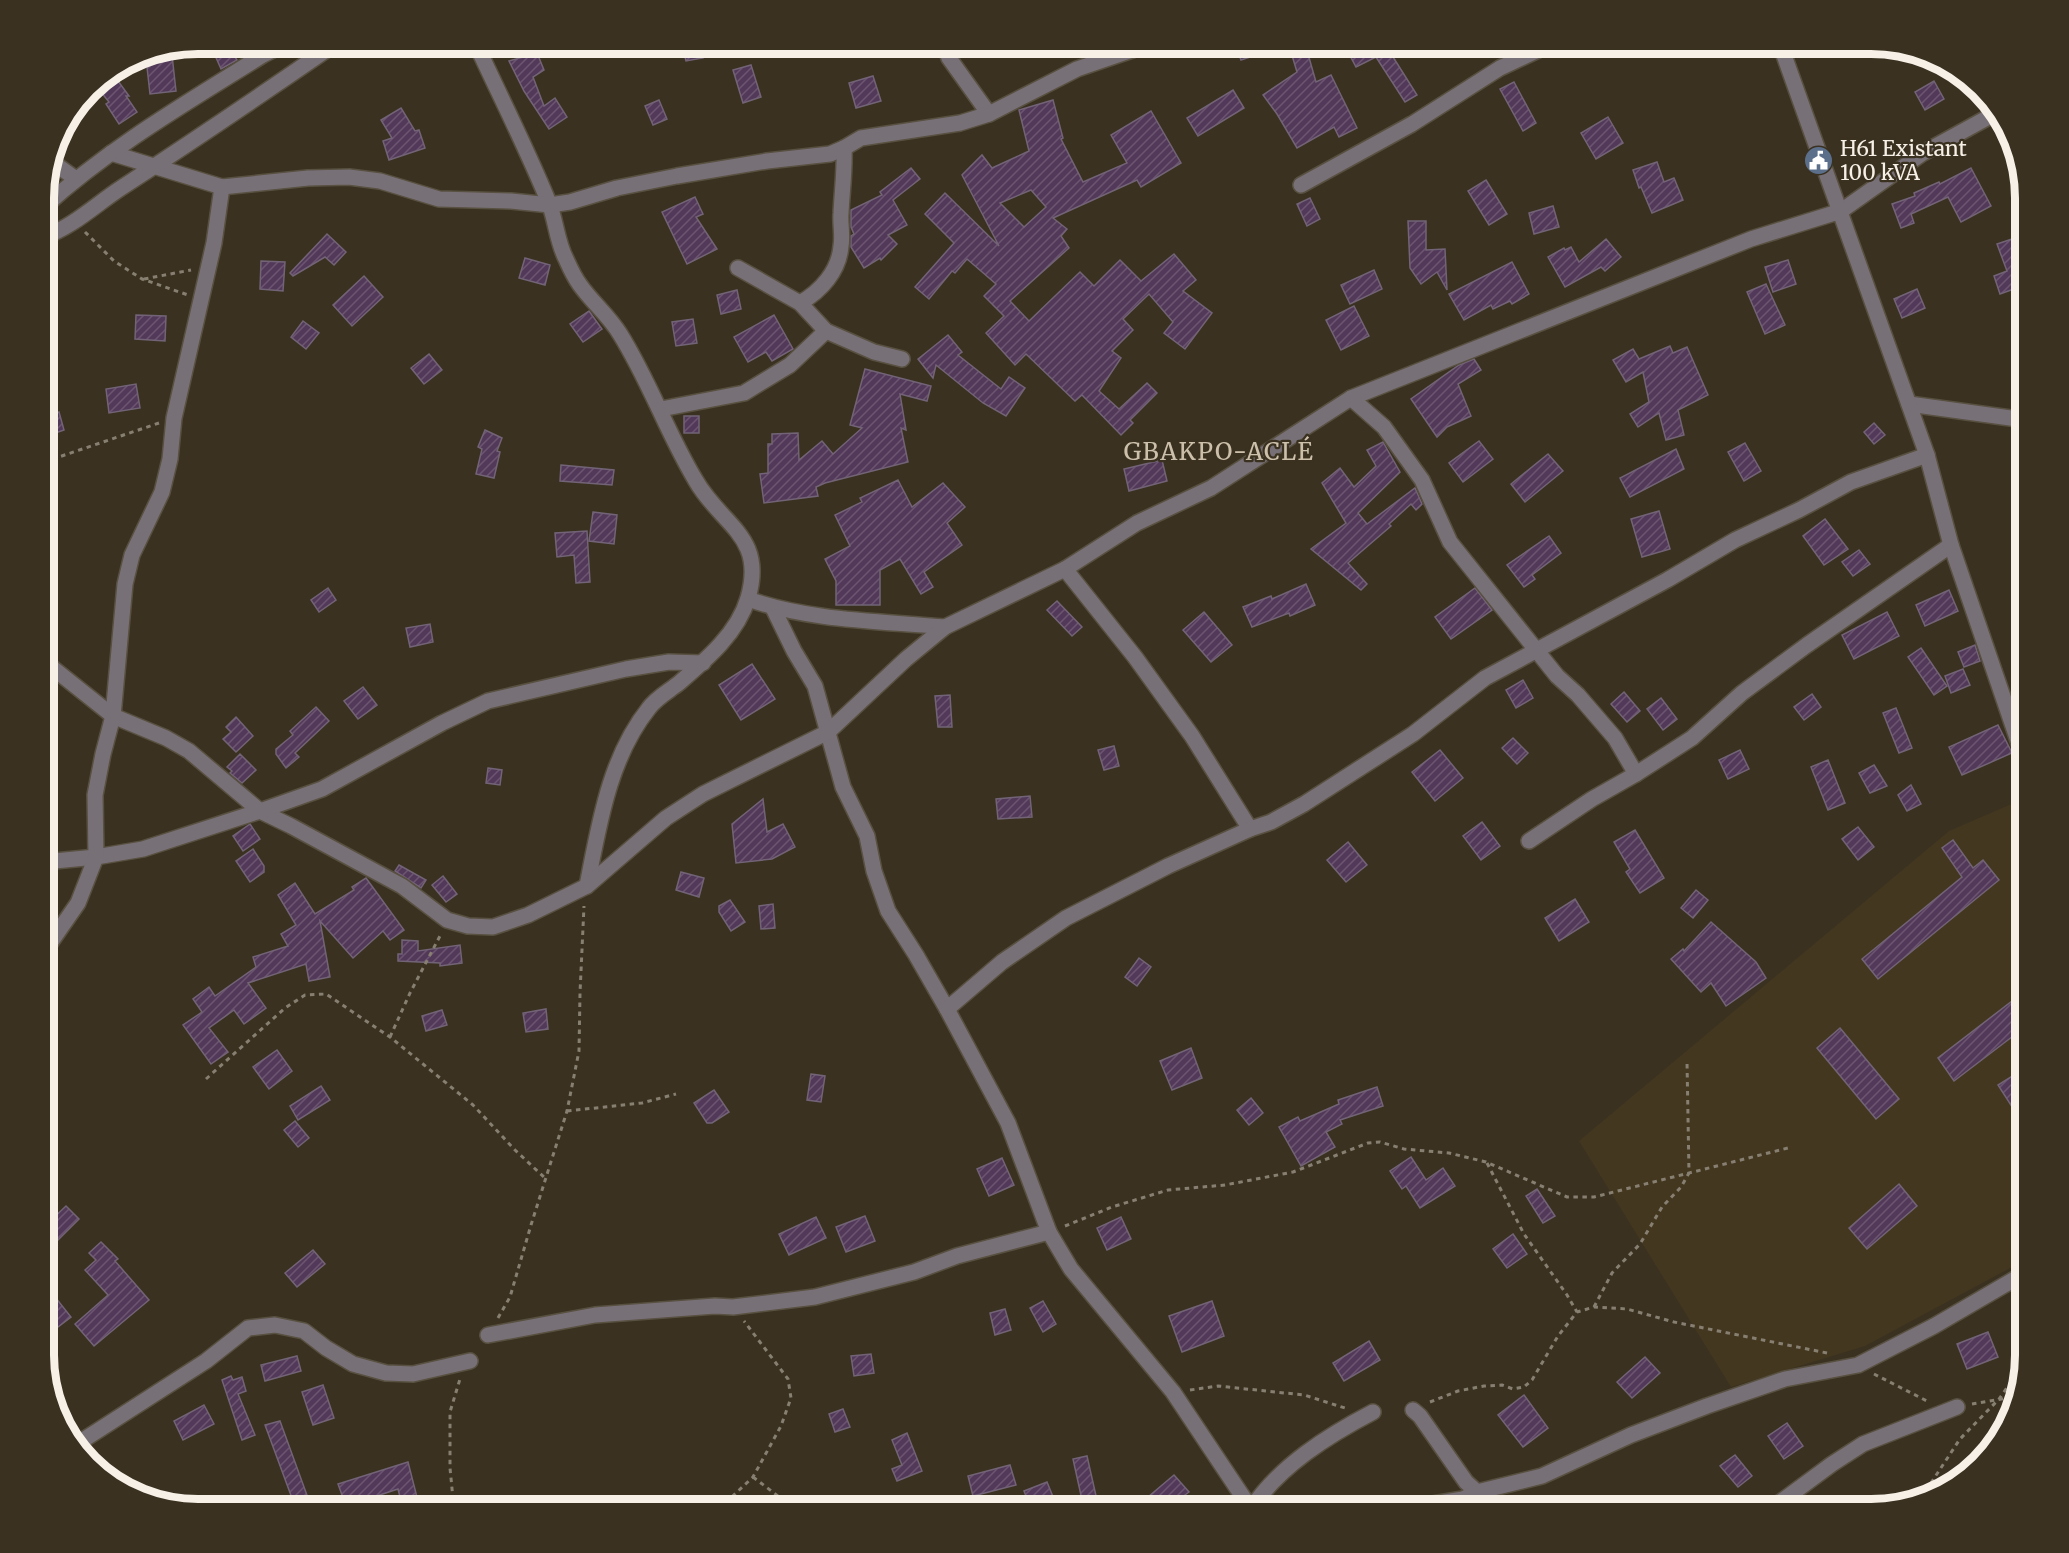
<svg xmlns="http://www.w3.org/2000/svg" width="2069" height="1553" font-family="Merriweather,serif">
<defs>
<pattern id="building-hatch" width="6" height="6" patternUnits="userSpaceOnUse" patternTransform="scale(1.5)"><rect width="6" height="6" fill="#523859"/><path d="M-1 1l2-2M0 6l6-6M5 7l2-2" fill="none" stroke="#6c5571"/></pattern>
</defs>
<rect width="100%" height="100%" fill="#3a3120"/>
<path fill="#43371f" d="M2023,799L2025,806V1260L1865,1346L1731,1387L1579,1141L1949,831Z"/>
<g fill="url(#building-hatch)" stroke="#726476" stroke-width="1.5" fill-rule="evenodd">
<path d="M210,44H227L237,60L221,69Z"/>
<path d="M682,44H700L703,58L686,61Z"/>
<path d="M1235,44H1283V46L1241,60Z"/>
<path d="M1353,44H1399L1388,49L1417,95L1405,102L1376,57L1356,67L1346,48Z"/>
<path d="M1306,47L1316,82L1331,75L1357,128L1339,137L1334,127L1297,148L1277,114L1263,95L1297,72L1291,52Z"/>
<path d="M537,53L544,70L533,77L544,106L555,98L567,117L549,129L524,91L509,61Z"/>
<path d="M172,55L176,91L150,94L146,58Z"/>
<path d="M751,65L761,97L743,103L733,70Z"/>
<path d="M113,74L129,96H126L137,112L119,124L106,104L109,102L97,87Z"/>
<path d="M873,76L881,101L856,108L849,83Z"/>
<path d="M1934,81L1944,99L1925,110L1915,92Z"/>
<path d="M1514,82L1536,123L1523,131L1500,89Z"/>
<path d="M1233,90L1244,108L1198,136L1187,118Z"/>
<path d="M659,100L667,119L653,125L645,106Z"/>
<path d="M1053,100L1063,138L1061,139L1083,182L1127,163L1111,135L1151,111L1181,163L1141,187L1137,180L1053,218L1067,229L1061,236L1069,248L1010,301L1029,321L1080,272L1094,286L1120,260L1141,281L1174,254L1196,280L1183,291L1212,313L1185,349L1164,333L1173,322L1149,294L1123,319L1133,330L1112,351L1121,358L1099,391L1119,409L1147,383L1157,393L1130,420L1133,423L1121,435L1082,395L1075,401L1026,354L1015,365L986,333L1004,316L984,296L996,284L967,259L955,273L952,271L929,299L915,287L954,243L925,214L945,193L999,246L962,175L982,155L992,168L1029,151L1019,110ZM1031,190L1046,207L1024,227L1000,203Z"/>
<path d="M401,108L415,131L419,130L425,148L389,160L383,141L392,138L381,120Z"/>
<path d="M1608,117L1623,143L1596,159L1581,133Z"/>
<path d="M1657,162L1664,182L1674,178L1683,200L1652,213L1641,187L1639,188L1633,170Z"/>
<path d="M911,168L920,179L893,200L907,225L888,235L897,244L881,260L880,258L864,268L851,247V236L854,234L851,227V210L882,195L880,192Z"/>
<path d="M1971,168L1991,206L1961,222L1948,197L1911,214L1914,223L1901,228L1892,204L1915,196L1914,193L1939,182L1940,184Z"/>
<path d="M1486,180L1507,214L1489,225L1468,191Z"/>
<path d="M695,197L703,214L696,217L717,249L687,264L662,212Z"/>
<path d="M1310,198L1320,219L1307,226L1297,204Z"/>
<path d="M1553,206L1559,227L1534,234L1529,213Z"/>
<path d="M1408,221H1426V250L1445,249L1447,290L1437,272L1421,284L1410,268Z"/>
<path d="M327,234L346,252L334,265L325,257L293,276L290,273Z"/>
<path d="M2021,236L2025,248V257L2018,260L2025,285L2000,294L1994,276L2007,271L1997,244Z"/>
<path d="M1606,239L1621,257L1605,271L1601,267L1565,287L1548,257L1564,248L1565,250L1571,247L1579,262Z"/>
<path d="M525,258L550,265L545,285L519,278Z"/>
<path d="M1788,260L1796,284L1773,292L1765,267Z"/>
<path d="M261,261L285,262L283,291L260,289Z"/>
<path d="M1512,262L1529,294L1512,304L1510,301L1493,309L1491,305L1464,320L1449,294Z"/>
<path d="M1374,270L1382,289L1350,304L1341,285Z"/>
<path d="M364,276L383,297L352,326L333,305Z"/>
<path d="M1766,284L1785,325L1765,334L1747,292Z"/>
<path d="M1917,289L1925,308L1902,318L1894,299Z"/>
<path d="M737,290L741,309L721,314L717,295Z"/>
<path d="M1354,306L1369,336L1341,350L1326,320Z"/>
<path d="M589,311L602,329L583,342L570,324Z"/>
<path d="M136,315L166,316L165,341L135,339Z"/>
<path d="M774,315L793,349L772,361L766,352L748,362L734,337Z"/>
<path d="M693,319L697,343L676,346L672,322Z"/>
<path d="M303,321L319,333L306,349L291,337Z"/>
<path d="M948,335L962,352L958,355L1001,389L1009,377L1025,388L1006,416L983,403L936,365L933,378L918,359Z"/>
<path d="M1670,346L1673,353L1687,347L1708,395L1678,410L1684,435L1666,440L1659,413L1638,427L1630,414L1649,402L1643,372L1626,382L1613,360L1633,349L1639,359Z"/>
<path d="M429,354L442,370L424,384L411,368Z"/>
<path d="M1474,359L1481,370L1458,384L1471,416L1447,427L1437,437L1411,399L1459,365Z"/>
<path d="M865,369L931,386L927,401L900,394L906,430L901,428L908,462L825,483L816,487L818,496L764,503L760,474L768,473V444H772V434L798,433L799,460L822,441L833,454L862,428L850,425Z"/>
<path d="M136,384L140,408L109,413L106,389Z"/>
<path d="M59,412L64,430L44,437V417Z"/>
<rect x="684" y="416" width="15" height="17"/>
<path d="M1874,423L1885,435L1874,444L1864,432Z"/>
<path d="M485,430L502,438L497,451L500,452L494,478L476,474L482,449L478,447Z"/>
<path d="M1479,441L1493,459L1463,482L1449,463Z"/>
<path d="M1383,442L1400,472L1358,513L1367,524L1415,488L1422,504L1416,510L1411,504L1389,524L1391,526L1348,563L1367,584L1361,590L1311,549L1346,523L1322,483L1340,468L1354,487L1376,466L1367,450Z"/>
<path d="M1745,443L1761,471L1744,481L1728,452Z"/>
<path d="M1676,449L1684,469L1630,497L1620,478Z"/>
<path d="M1548,454L1563,471L1525,502L1511,484Z"/>
<path d="M1162,460L1167,481L1129,491L1124,469Z"/>
<path d="M561,465L614,470L612,485L560,481Z"/>
<path d="M898,480L912,507L943,483L965,507L947,523L962,545L924,572L933,587L921,594L900,559L880,570V605H836V581L825,559L850,546L835,515L862,502L860,498Z"/>
<path d="M1659,511L1670,549L1642,557L1631,519Z"/>
<path d="M593,512L617,515L614,544L589,541Z"/>
<path d="M1825,519L1848,549L1824,565L1803,536Z"/>
<path d="M587,531L590,582L576,583L574,555L557,557L555,533Z"/>
<path d="M1549,536L1561,553L1532,575L1535,579L1524,587L1507,565Z"/>
<path d="M1859,550L1870,564L1853,576L1842,562Z"/>
<path d="M1306,584L1315,605L1290,616L1289,613L1252,627L1243,607L1271,596L1272,599Z"/>
<path d="M328,588L336,600L319,612L311,600Z"/>
<path d="M1475,588L1492,610L1451,639L1435,617Z"/>
<path d="M1949,590L1958,611L1925,626L1916,605Z"/>
<path d="M1057,601L1082,627L1072,636L1047,610Z"/>
<path d="M1204,612L1232,645L1211,662L1183,630Z"/>
<path d="M1887,612L1899,636L1854,659L1842,635Z"/>
<path d="M430,624L433,642L410,647L406,628Z"/>
<path d="M1975,645L1980,661L1964,667L1958,652Z"/>
<path d="M1921,648L1947,686L1934,695L1908,657Z"/>
<path d="M752,664L775,699L741,720L719,685Z"/>
<path d="M1963,669L1970,685L1951,693L1945,676Z"/>
<path d="M1523,680L1533,698L1516,708L1506,690Z"/>
<path d="M363,687L377,705L358,719L344,701Z"/>
<path d="M1624,692L1640,711L1627,722L1611,704Z"/>
<path d="M1812,694L1821,707L1804,720L1794,707Z"/>
<path d="M950,695L952,727H938L935,696Z"/>
<path d="M1661,698L1677,719L1663,730L1647,709Z"/>
<path d="M316,707L329,721L295,753L299,757L286,768L276,754V749L293,735L290,731Z"/>
<path d="M1896,708L1912,748L1899,753L1883,713Z"/>
<path d="M236,717L253,736L236,752L223,739L231,732L226,727Z"/>
<path d="M1998,725L2012,753L1962,775L1949,747Z"/>
<path d="M1513,738L1528,753L1517,764L1502,748Z"/>
<path d="M1114,746L1119,766L1104,770L1098,750Z"/>
<path d="M1440,750L1463,778L1435,801L1412,772Z"/>
<path d="M1740,750L1749,769L1728,779L1719,760Z"/>
<path d="M240,754L256,770L242,783L230,773L232,771L227,767Z"/>
<path d="M1828,760L1845,803L1828,810L1811,767Z"/>
<path d="M1874,765L1887,786L1870,793L1859,773Z"/>
<path d="M488,768L502,770L500,785L486,783Z"/>
<path d="M1911,785L1921,804L1907,811L1898,795Z"/>
<path d="M1030,796L1032,817L998,819L996,799Z"/>
<path d="M763,799L767,832L783,824L795,847L772,859L736,863L732,824Z"/>
<path d="M1482,822L1500,846L1481,860L1463,836Z"/>
<path d="M250,824L260,839L243,851L233,836Z"/>
<path d="M1858,827L1874,847L1858,860L1842,839Z"/>
<path d="M1635,830L1664,878L1640,893L1626,872L1630,869L1614,842Z"/>
<path d="M1953,840L1973,868L1983,860L1999,880L1878,979L1862,959L1962,877L1942,848Z"/>
<path d="M1348,842L1367,865L1346,882L1327,860Z"/>
<path d="M253,849L264,866V872L250,882L236,861Z"/>
<path d="M399,865L426,880L421,888L395,871Z"/>
<path d="M681,872L704,878L699,897L676,890Z"/>
<path d="M443,876L457,894L446,902L432,885Z"/>
<path d="M366,878L404,930L390,940L383,931L353,958L320,921L330,977L309,981L306,964L248,983L266,1008L244,1024L234,1010L209,1028L228,1052L211,1064L183,1025L202,1012L193,999L209,987L215,996L256,967L253,957L288,946L281,934L296,925L278,895L295,883L315,914L354,890L352,887Z"/>
<path d="M1696,890L1708,900L1693,918L1681,908Z"/>
<path d="M1575,899L1589,922L1559,941L1545,918Z"/>
<path d="M730,900L745,922L731,931L719,912V906Z"/>
<path d="M773,904L775,928L761,929L759,906Z"/>
<path d="M1711,922L1756,962L1766,978L1726,1006L1711,983L1701,992L1671,959L1683,949L1684,951Z"/>
<path d="M402,940L418,941V951L460,945L462,963L440,966V963L398,961V954H402Z"/>
<path d="M1139,958L1151,967L1137,986L1125,977Z"/>
<path d="M2025,991V1027L1954,1081L1938,1058Z"/>
<path d="M546,1009L548,1029L526,1032L523,1013Z"/>
<path d="M442,1010L447,1025L426,1031L422,1016Z"/>
<path d="M1840,1028L1899,1099L1876,1119L1817,1048Z"/>
<path d="M1191,1048L1202,1078L1172,1090L1160,1061Z"/>
<path d="M277,1050L292,1071L269,1089L253,1067Z"/>
<path d="M2025,1068V1107L2016,1113L1998,1085Z"/>
<path d="M811,1074L825,1076L821,1102L807,1100Z"/>
<path d="M321,1086L330,1100L298,1120L290,1106Z"/>
<path d="M1377,1087L1383,1106L1340,1120L1342,1124L1326,1132L1335,1147L1301,1166L1279,1127L1298,1117L1300,1121L1339,1104L1338,1100Z"/>
<path d="M714,1090L729,1112L712,1123H707L694,1103Z"/>
<path d="M1251,1098L1263,1113L1249,1125L1237,1110Z"/>
<path d="M295,1121L309,1138L298,1147L284,1130Z"/>
<path d="M1411,1157L1426,1180L1443,1168L1455,1186L1420,1208L1406,1186L1402,1189L1390,1171Z"/>
<path d="M1002,1158L1014,1185L989,1196L977,1169Z"/>
<path d="M1899,1184L1917,1206L1867,1249L1849,1228Z"/>
<path d="M1537,1189L1555,1216L1543,1223L1526,1196Z"/>
<path d="M66,1206L79,1219L55,1243L44,1232V1227Z"/>
<path d="M865,1216L875,1241L846,1252L836,1227Z"/>
<path d="M816,1217L826,1238L789,1255L779,1234Z"/>
<path d="M1121,1217L1131,1239L1107,1250L1097,1228Z"/>
<path d="M1513,1234L1527,1254L1507,1268L1493,1249Z"/>
<path d="M101,1242L118,1259L115,1261L149,1300L94,1346L75,1324L108,1295L85,1270L96,1260L89,1253Z"/>
<path d="M313,1250L325,1264L297,1287L285,1273Z"/>
<path d="M44,1283L71,1317L58,1327L44,1310Z"/>
<path d="M1043,1301L1056,1324L1043,1332L1030,1308Z"/>
<path d="M1212,1301L1224,1336L1182,1352L1169,1316Z"/>
<path d="M1005,1309L1011,1330L995,1335L990,1313Z"/>
<path d="M1988,1332L1998,1357L1967,1369L1957,1344Z"/>
<path d="M1369,1341L1380,1360L1344,1381L1333,1363Z"/>
<path d="M871,1354L874,1373L854,1376L851,1356Z"/>
<path d="M297,1356L301,1371L265,1381L261,1365Z"/>
<path d="M1645,1357L1660,1373L1632,1398L1617,1382Z"/>
<path d="M231,1376L233,1380L242,1377L246,1391L238,1394L255,1435L242,1440L222,1380Z"/>
<path d="M323,1385L334,1418L313,1425L302,1392Z"/>
<path d="M1524,1395L1548,1428L1523,1447L1498,1415Z"/>
<path d="M204,1405L214,1424L183,1440L174,1421Z"/>
<path d="M843,1409L850,1427L835,1432L829,1414Z"/>
<path d="M280,1421L312,1509H296L265,1425Z"/>
<path d="M1787,1423L1803,1446L1784,1459L1768,1436Z"/>
<path d="M907,1433L922,1471L897,1481L892,1469L902,1465L892,1440Z"/>
<path d="M1735,1455L1752,1476L1738,1487L1720,1466Z"/>
<path d="M1087,1456L1099,1509H1084L1073,1459Z"/>
<path d="M408,1462L420,1509H403L398,1489L346,1506L338,1484Z"/>
<path d="M1010,1465L1016,1485L973,1496L968,1476Z"/>
<path d="M1174,1475L1189,1492L1166,1509H1162L1148,1497Z"/>
<path d="M1047,1482L1058,1509H1031L1024,1491Z"/>
</g>
<g fill="none" stroke-linecap="round" stroke-linejoin="round">
<defs>
<g id="minor">
<path d="M476,44C500,96 527,149 549,203C556,221 557,242 566,259C570,268 574,277 580,285C592,302 609,316 620,334C650,382 667,433 696,481C722,526 766,536 748,598C738,633 706,660 679,683C669,691 656,698 649,708C609,758 599,825 587,886"/>
<path d="M944,44L949,58L989,114"/>
<path d="M111,153L222,187L308,178L349,177L380,181L439,199L511,201L550,205L570,202L617,188L677,176L767,161L830,154L844,148L861,138L960,123L989,114L1077,69L1150,44"/>
<path d="M51,161L76,179"/>
<path d="M1301,185L1412,124L1500,68L1551,44"/>
<path d="M44,207C110,147 188,102 263,55L285,44"/>
<path d="M44,237C74,226 95,205 121,188C193,141 264,93 335,44"/>
<path d="M738,268L800,303L826,331L874,352L902,359"/>
<path d="M800,303C821,291 839,271 841,246C843,235 840,224 841,213C842,191 845,170 844,148"/>
<path d="M1351,398L1384,427L1422,480L1450,542L1557,676L1578,695L1615,738L1636,774"/>
<path d="M1909,404L2025,420"/>
<path d="M661,409L744,393L790,365L826,331"/>
<path d="M1065,569L1135,657L1192,736L1250,829"/>
<path d="M748,599C810,621 880,621 945,627"/>
<path d="M773,608L794,651L815,686L843,787L867,836L874,871L888,911L916,955L947,1009L1008,1123L1049,1232L1071,1269L1173,1392L1251,1509"/>
<path d="M44,661L113,716L166,738L189,751L260,811L291,826L402,886L447,920L468,926L493,927L528,915L587,886L666,818L703,794L828,732L906,659L945,627L1065,569L1137,523L1211,488L1351,398L1751,239L1841,211L1923,153L1996,113"/>
<path d="M1529,841L1592,799L1636,774L1692,738L1742,693L1807,645L1951,545"/>
<path d="M44,862L96,857L143,849L260,811L322,789L442,723L488,701L626,669L669,662L703,663"/>
<path d="M44,952L78,903L96,857L95,795L103,754L113,716L125,584L132,555L162,492L170,459L174,418L214,243L222,187"/>
<path d="M947,1009L1002,962L1066,918L1168,866L1250,829L1271,822L1304,804L1413,734L1485,678L1667,580L1735,540L1799,510L1851,482L1927,455"/>
<path d="M488,1335L595,1315L715,1306L733,1307L815,1297L914,1272L957,1256L1049,1232"/>
<path d="M1413,1410L1420,1416L1466,1482L1477,1492"/>
<path d="M77,1444L206,1361L248,1328L275,1325L304,1331L326,1348L353,1364L386,1373L413,1374L470,1361"/>
<path d="M1251,1509C1279,1466 1329,1435 1373,1412"/>
<path d="M1380,1509L1427,1505L1463,1499L1477,1492L1542,1476L1631,1435L1707,1406L1785,1379L1858,1365L1934,1326L2025,1273"/>
<path d="M1771,1509L1832,1464L1863,1444L1957,1407"/>
</g>
<path id="tertiary" d="M1780,44L1927,455L1951,545L2025,761"/>
</defs>
<use href="#minor" stroke="#585040" stroke-width="18"/>
<use href="#tertiary" stroke="#585040" stroke-width="18"/>
<g stroke="#877f71" stroke-width="3" stroke-dasharray="4.5 4.5" stroke-linecap="butt">
<path d="M85,232L114,261L142,279L188,295"/>
<path d="M144,279L191,270"/>
<path d="M44,462L159,423"/>
<path d="M390,1037L410,993L441,934"/>
<path d="M206,1079L285,1008L305,995L326,994L390,1037L473,1105L515,1150L546,1179"/>
<path d="M567,1111L642,1103L676,1094"/>
<path d="M1487,1163L1524,1234L1567,1295L1577,1312"/>
<path d="M1065,1226L1112,1207L1168,1190L1225,1185L1293,1172L1368,1143L1380,1142L1404,1149L1449,1153L1486,1162L1567,1197H1594L1788,1148"/>
<path d="M1594,1307L1612,1273L1640,1244L1662,1207L1681,1187L1689,1173L1687,1062"/>
<path d="M498,1318L510,1297L531,1225L567,1111L579,1051L580,993L584,906"/>
<path d="M1874,1374L1927,1401"/>
<path d="M1190,1390L1218,1386L1304,1395L1345,1408"/>
<path d="M1430,1402L1458,1391L1484,1386L1502,1385L1513,1389L1524,1387L1532,1380L1558,1336L1577,1312L1594,1307L1627,1309L1674,1322L1827,1353"/>
<path d="M1972,1404L2019,1396"/>
<path d="M753,1477L795,1509"/>
<path d="M1921,1498L1960,1439L1999,1399L2011,1382L2018,1355L2015,1298"/>
<path d="M454,1509L450,1468V1412L460,1379"/>
<path d="M719,1509L753,1477L781,1426L791,1398L788,1379L744,1321"/>
<path d="M1530,1509L1536,1494"/>
</g>
<use href="#minor" stroke="#787077" stroke-width="15"/>
<use href="#tertiary" stroke="#787077" stroke-width="15"/>
</g>
<defs>
<symbol id="civic-disc" viewBox="-11 -11 22 22"><circle r="9.5" fill="#5c6f8a" stroke="#3a3120"/><path d="M-.6-6.5H3V-4.5H.6V-3L4-1V1h2V6H-6V1h2V-1L-.6-3ZM-1.2 2.5V6h2.4V2.5Z" fill="#fff"/></symbol>
</defs>
<g fill-rule="evenodd">
<use href="#civic-disc" x="1802" y="144" width="33" height="33"/>
</g>
<g text-anchor="middle" stroke-width="4.5" stroke-linejoin="round" paint-order="stroke">
<g font-size="21" fill="#f6f0e6" stroke="#3a3120" text-anchor="start">
<text x="1840" y="156">H61 Existant<tspan x="1840" dy="24">100 kVA</tspan></text>
</g>
<g font-size="24" letter-spacing="1.5" fill="#ccc0ab" stroke="#3a3120">
<text x="1219" y="460">GBAKPO-ACLÉ</text>
</g>
</g>
<path d="M0 0H2069V1553H0ZM198 54H1871A144 144 0 0 1 2015 198V1355A144 144 0 0 1 1871 1499H198A144 144 0 0 1 54 1355V198A144 144 0 0 1 198 54Z" fill="#3a3120" fill-rule="evenodd"/>
<path fill="none" stroke="#f6f0e6" stroke-width="8" d="M198 54H1871A144 144 0 0 1 2015 198V1355A144 144 0 0 1 1871 1499H198A144 144 0 0 1 54 1355V198A144 144 0 0 1 198 54Z"/>
</svg>
